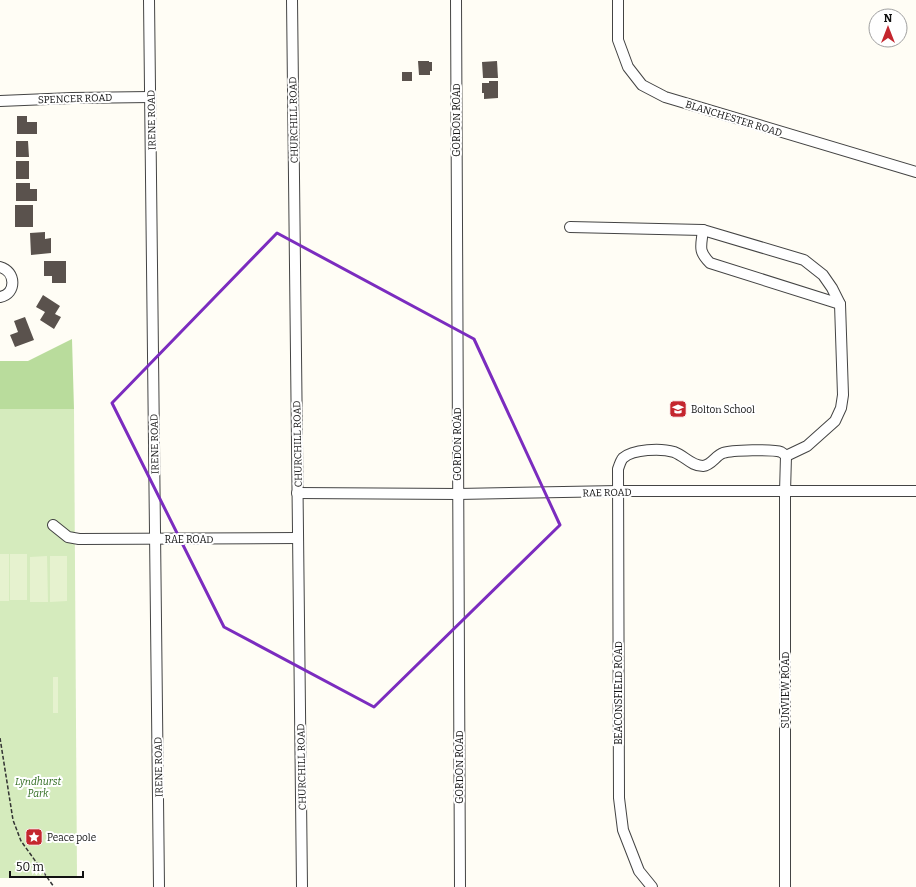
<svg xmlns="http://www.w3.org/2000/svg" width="916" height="887" font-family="Bitter,serif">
<rect width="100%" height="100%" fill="#fffdf5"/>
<path fill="#d5ebbd" d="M0,409H74L77,878H0Z"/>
<path fill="#b9dc9c" d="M72,339L74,409H0V361H28Z"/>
<g fill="#e6f2cf">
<rect x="0" y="554" width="9" height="47"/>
<rect x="10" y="554" width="17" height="46"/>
<path d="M47,556L48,602H30V557Z"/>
<path d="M50,556H67V601L50,602Z"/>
<rect x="53" y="677" width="5" height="36"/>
</g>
<g fill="#5a524d">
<path d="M418,61H429V62H432V71H430V75H419Z"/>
<path d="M497,61L498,78H483L482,62Z"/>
<rect x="402" y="72" width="10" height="9"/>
<path d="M489,81H498V98L484,99V93H482V83H489Z"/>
<path d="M17,116H27V122H37V134H17Z"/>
<path d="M16,141H28L29,157H16Z"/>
<rect x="16" y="161" width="13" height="18"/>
<path d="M16,183H30V189H37V201H16Z"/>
<rect x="15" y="205" width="18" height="22"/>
<path d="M45,232V239L51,238V253L31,255L30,233Z"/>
<path d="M44,261H66V283H52V276H44Z"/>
<path d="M43,295L60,306L55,314L61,317L54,329L40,320L45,312L36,307Z"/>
<path d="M25,317L34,340L15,347L10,335L18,332L14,321Z"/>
</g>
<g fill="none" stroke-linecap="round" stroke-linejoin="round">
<defs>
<g id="minor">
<path d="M149,0L159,887"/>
<path d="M292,0L302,887"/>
<path d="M456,0L460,887"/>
<path d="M618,0V40L628,67L642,85L665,97L916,172"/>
<path d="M0,101L72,98L150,97"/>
<path d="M570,227L703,230L804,260L823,275L832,288L840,304L843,395L841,408L835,421L807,446L786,456"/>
<path d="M703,230C701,247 698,251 710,263L840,304"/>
<path d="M0,267C16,271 17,294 0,297"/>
<path d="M297,493L458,494L618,491H916"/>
<path d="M53,525L68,537L79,539L298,538"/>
<path d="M652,887L639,871L623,830L619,798L618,469C619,466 621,460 623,458C633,449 661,448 674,452C685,456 691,466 703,466C712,465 716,455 723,453C731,450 774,449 781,452C783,453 784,454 786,456L785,492V887"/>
</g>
</defs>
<use href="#minor" stroke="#444" stroke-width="12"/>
<path stroke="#333" stroke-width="1.5" stroke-dasharray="4 2" stroke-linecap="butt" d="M0,738L13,820L21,841L54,887"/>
<use href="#minor" stroke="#fff" stroke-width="10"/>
</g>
<path fill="none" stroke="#7b2cbf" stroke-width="3" stroke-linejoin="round" d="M277,233L474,339L560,525L374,707L224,627L112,403Z"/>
<defs>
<symbol id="school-square" viewBox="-11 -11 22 22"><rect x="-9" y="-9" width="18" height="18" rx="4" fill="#c4262e" stroke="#fff"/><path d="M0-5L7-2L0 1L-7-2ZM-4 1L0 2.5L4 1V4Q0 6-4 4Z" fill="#fff"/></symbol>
<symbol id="sight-square" viewBox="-11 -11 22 22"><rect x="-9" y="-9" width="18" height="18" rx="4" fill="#c4262e" stroke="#fff"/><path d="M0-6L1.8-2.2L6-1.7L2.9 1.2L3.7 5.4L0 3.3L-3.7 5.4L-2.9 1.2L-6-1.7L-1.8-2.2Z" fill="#fff"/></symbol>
</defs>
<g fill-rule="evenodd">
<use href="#school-square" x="668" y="399" width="20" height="20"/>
<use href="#sight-square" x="24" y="827" width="20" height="20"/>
</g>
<g text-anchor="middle" stroke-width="4" stroke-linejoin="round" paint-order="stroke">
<g font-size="10" fill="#111" stroke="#fff">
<text transform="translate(75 98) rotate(-2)" y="4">SPENCER ROAD</text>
<text transform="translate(734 118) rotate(17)" y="4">BLANCHESTER ROAD</text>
<text transform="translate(151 120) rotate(-91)" y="4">IRENE ROAD</text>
<text transform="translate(293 120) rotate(-91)" y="4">CHURCHILL ROAD</text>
<text transform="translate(456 120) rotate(-90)" y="4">GORDON ROAD</text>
<text transform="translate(154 444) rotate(-91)" y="4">IRENE ROAD</text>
<text transform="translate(297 444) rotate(-91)" y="4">CHURCHILL ROAD</text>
<text transform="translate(457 444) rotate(-90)" y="4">GORDON ROAD</text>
<text transform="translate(607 492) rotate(-1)" y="4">RAE ROAD</text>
<text x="189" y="543">RAE ROAD</text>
<text transform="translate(785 690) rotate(-90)" y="4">SUNVIEW ROAD</text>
<text transform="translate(618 693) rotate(-90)" y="4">BEACONSFIELD ROAD</text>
<text transform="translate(158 767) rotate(-91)" y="4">IRENE ROAD</text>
<text transform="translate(301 767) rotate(-91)" y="4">CHURCHILL ROAD</text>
<text transform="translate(459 767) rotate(-90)" y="4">GORDON ROAD</text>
</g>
<g font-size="10" fill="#111" stroke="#fff" text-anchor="start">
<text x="691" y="413">Bolton School</text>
<text x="47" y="841">Peace pole</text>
</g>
<g font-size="10" font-style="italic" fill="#2f6b1f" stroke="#fff">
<text x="38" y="785">Lyndhurst<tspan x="38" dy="12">Park</tspan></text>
</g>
</g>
<g transform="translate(888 28)"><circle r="19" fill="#ffffff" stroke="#a0a0a0"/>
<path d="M0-3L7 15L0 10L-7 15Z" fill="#c4262e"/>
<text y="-6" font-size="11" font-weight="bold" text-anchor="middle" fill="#111111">N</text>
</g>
<path d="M10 871v6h73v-6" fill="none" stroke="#111111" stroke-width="2"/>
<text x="16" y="871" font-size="12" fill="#111111" stroke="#ffffff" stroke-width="3" paint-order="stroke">50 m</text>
</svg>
